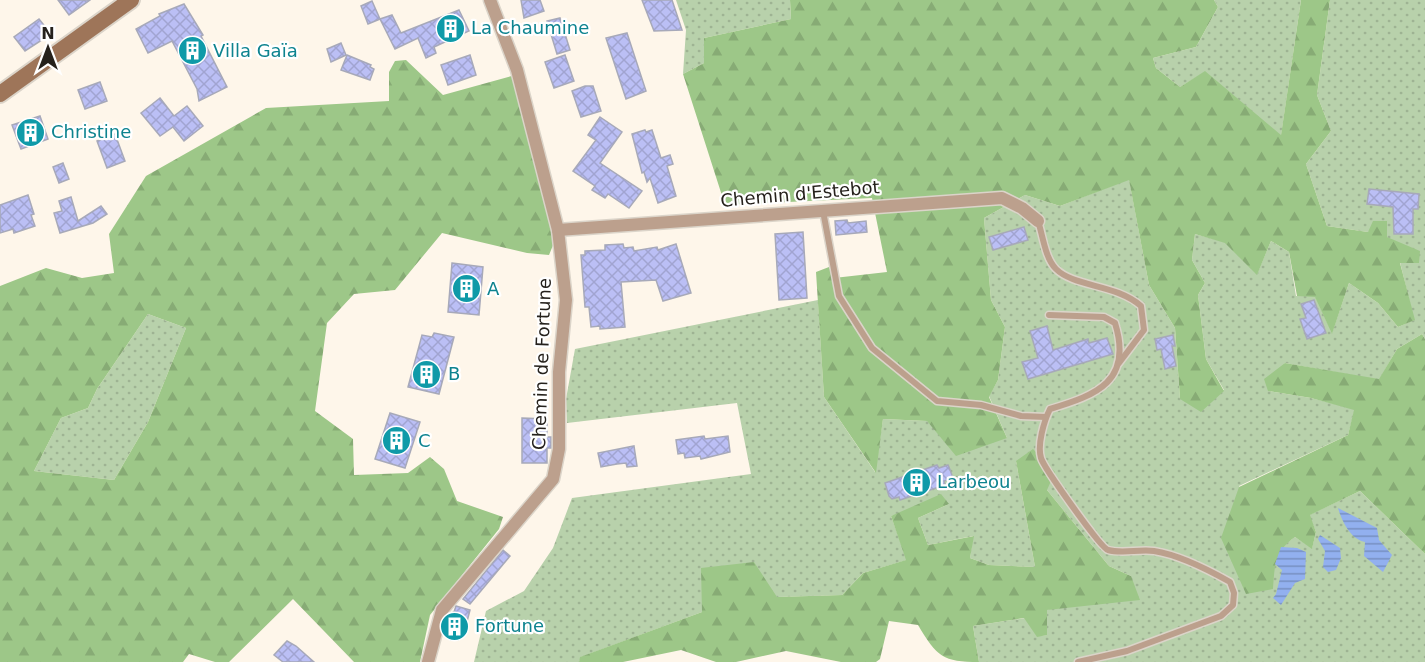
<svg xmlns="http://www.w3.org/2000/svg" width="1425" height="662" font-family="'DejaVu Sans',sans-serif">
<defs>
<pattern id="grass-dots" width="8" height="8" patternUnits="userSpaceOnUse" patternTransform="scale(1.5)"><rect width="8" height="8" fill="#b8d1ab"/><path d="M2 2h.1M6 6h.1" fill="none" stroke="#9eb393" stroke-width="1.8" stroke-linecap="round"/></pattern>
<pattern id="forest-firs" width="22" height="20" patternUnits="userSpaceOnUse" patternTransform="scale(1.5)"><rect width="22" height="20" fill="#9dc788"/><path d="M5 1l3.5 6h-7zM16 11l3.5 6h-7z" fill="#87ab75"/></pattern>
<pattern id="water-rules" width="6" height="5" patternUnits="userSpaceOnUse" patternTransform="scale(1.5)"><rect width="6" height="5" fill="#92b0ef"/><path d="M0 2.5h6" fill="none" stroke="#778fc1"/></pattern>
<pattern id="building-cross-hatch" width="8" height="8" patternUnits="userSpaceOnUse" patternTransform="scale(1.5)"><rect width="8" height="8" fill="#bbbff5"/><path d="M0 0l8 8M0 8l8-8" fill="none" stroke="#a1a4d1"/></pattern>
</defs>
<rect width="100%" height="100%" fill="#fef6ea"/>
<g fill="url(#grass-dots)">
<path d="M676,0H790L791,19L704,38V63L683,74L686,30Z"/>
<path d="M1214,0H1301L1281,136L1205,72L1180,87L1156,68L1153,58L1196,47L1218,7Z"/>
<path d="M1330,0H1425V339L1422,334L1397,349L1379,380L1285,363L1269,391L1311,398L1355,409L1348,435L1239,486L1275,564L1281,547L1295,537L1312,548L1316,532L1309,515L1360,491L1425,554V662H979L973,626L1025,618L1037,636L1047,635V610L1131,576L1109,566L1047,490L1016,461L1035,567L989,565L970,558L973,536L928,545L918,518L949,504L891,516L907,560L863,573L842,595L777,597L702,568V612L581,657L579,662H474L486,611L524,591L553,548L572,498L751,474L737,403L567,423L566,399L575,349L818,300L824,397L875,472L883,419L927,421L1007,438L989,396L998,380L1005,327L991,300L984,218L1025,195L1060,206L1129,179L1149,285L1175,328L1180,399L1224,390L1206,359L1198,295L1205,283L1192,260L1195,234L1225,242L1257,274L1271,241L1289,252L1296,296H1315L1332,333L1349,283L1378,303L1398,327L1414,320L1400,262L1387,237V221L1368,232L1327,226L1306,164L1331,131L1317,95Z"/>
<path d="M148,314L186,328L148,422L114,480L34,471L61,418L88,408L97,389Z"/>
</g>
<g fill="url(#forest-firs)" fill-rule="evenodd">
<path d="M790,0H1214L1218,7L1196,47L1153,58L1156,68L1180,87L1205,71L1281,135L1301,0H1330L1317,95L1331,131L1306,164L1327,226L1368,232L1373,221H1387V237L1420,251L1419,263H1400L1415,320L1398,327L1378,303L1349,283L1332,334L1315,297L1297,296L1289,252L1271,241L1257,275L1225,243L1195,234L1192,260L1205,283L1198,295L1206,359L1224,391L1201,412L1180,399L1175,328L1149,285L1129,180L1060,206L1025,195L984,218L991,300L1005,327L998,380L989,397L1007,438L956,456L927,421L883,419L876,473L824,397L816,272L829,267L834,278L887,272L872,198L725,205L683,74L704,63V38L791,19Z"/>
<path d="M406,60L443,95L515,75L556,238L549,255L527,253L442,233L395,290L354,294L327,323L315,411L353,439L354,475L408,473L430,457L444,469L457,501L503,517L499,529L430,615L420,662H354L293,599L229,662H215L189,654L183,662H0V286L46,268L82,278L114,273L109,234L146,176L266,108L389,101V72L395,61ZM148,314L186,328L148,422L114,480L34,471L61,418L88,408L97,389Z"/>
<path d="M1422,334L1425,339V554L1360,491L1310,515L1316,532L1312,549L1295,537C1274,552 1275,565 1273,589L1246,594L1221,538L1239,487L1348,435L1354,410L1311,398L1268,391L1264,379L1285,363L1379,379L1397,349Z"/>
<path d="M1033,449L1055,472L1047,490L1109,566L1131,576L1140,600L1047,610V635L1037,637L1024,618L973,626L979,662C943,662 937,657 918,625L889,621L880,659L876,662H841L786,651L736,662H716L681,650L623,662H579L580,657L702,612L701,568L754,562L777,597L842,595L863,573L906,560L891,516L941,494L949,504L918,518L928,545L974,536L970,558L989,565L1035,567L1016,461Z"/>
</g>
<g fill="url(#water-rules)">
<path d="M1338,508L1377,528L1379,540L1392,555L1383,572L1364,556L1365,542C1350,539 1342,521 1338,508Z"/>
<path d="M1320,535L1340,548L1341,558L1336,570L1328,572L1323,567L1325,551L1318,539Z"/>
<path d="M1281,547L1297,548L1306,552L1305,579L1295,583L1281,605L1273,598L1276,594L1282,570L1275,564Z"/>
</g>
<g fill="url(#building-cross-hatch)" stroke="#a7a9b9" stroke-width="1.5">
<path d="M58,0H90L69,15Z"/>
<path d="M521,0H540L544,11L524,18Z"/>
<path d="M642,0H672L682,30L654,31Z"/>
<path d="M372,1L380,19L368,24L361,6Z"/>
<path d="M184,4L203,35L201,36L227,87L199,101L197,89L172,41L148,53L136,29L160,16L159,14Z"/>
<path d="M459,10L469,31L434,47L436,53L426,58L418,38L395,49L380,19L392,15L401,33Z"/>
<path d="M560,18L570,50L557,54L547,21Z"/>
<path d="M39,19L51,34L25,51L14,37Z"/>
<path d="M627,33L646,91L626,99L606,38Z"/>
<path d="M341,43L346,55L331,62L327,49Z"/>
<path d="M347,55L371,65L370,67L374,69L370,80L341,70Z"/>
<path d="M470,55L476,75L448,85L441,65Z"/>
<path d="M565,55L574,81L554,88L545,62Z"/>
<path d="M100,82L107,101L85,109L78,90Z"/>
<path d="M585,86H593L601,111L581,117L572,91Z"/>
<path d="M160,98L174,116L187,106L203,126L184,141L173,127L160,136L141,113Z"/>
<path d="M40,116L48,139L21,149L12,125Z"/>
<path d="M600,117L622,132L600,163L642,191L629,208L608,194L605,198L592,190L595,186L573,171L596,140L588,135Z"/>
<path d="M645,130L646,132L652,130L661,158L670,155L673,164L667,166L676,196L658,203L650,178L647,182L644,172L642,173L632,134Z"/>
<path d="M115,134L125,161L107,168L97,141Z"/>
<path d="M63,163L69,179L59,183L53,167Z"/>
<path d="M1369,189L1419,194L1418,209H1413V234H1394L1393,207L1367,204Z"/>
<path d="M28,195L34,214L31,215L35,226L14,233L13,229L0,233V205Z"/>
<path d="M71,197L78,221L101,206L107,214L93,223L60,233L54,213L62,211L59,201Z"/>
<path d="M847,220L848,223L866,221L867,232L836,235L835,221Z"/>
<path d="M1024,227L1028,240L993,250L989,237Z"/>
<path d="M803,232L807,298L779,300L775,234Z"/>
<path d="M623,244L624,248L633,247L634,251L657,247L658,250L676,244L691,293L663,301L656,280L621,282L625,327L600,329V326L591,327L589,307H585L581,255H585V251L605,250V245Z"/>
<path d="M452,263L483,267L479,315L448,312Z"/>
<path d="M1314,300L1326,333L1307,339L1300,319L1306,318L1301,304Z"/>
<path d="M1047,326L1053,350L1088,339L1089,343L1107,338L1113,354L1028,379L1022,362L1038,358L1030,331Z"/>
<path d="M434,333L454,337L439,394L408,387L422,335L432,337Z"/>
<path d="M1173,335L1175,346H1172L1176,366L1165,369L1161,349L1157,350L1155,339Z"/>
<path d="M390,413L420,422L405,468L375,459Z"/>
<path d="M522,418L547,419V437H551V448H547V463H522Z"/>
<path d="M704,436L705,439L728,436L730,452L701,459L700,456L685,458L684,453L678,454L676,440Z"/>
<path d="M634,446L637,466L627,467L626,463L617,464L601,467L598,453Z"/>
<path d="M937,465L939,468L948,465L949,467L953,478L944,481L945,485L900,500L899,497L892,499L889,496L885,483Z"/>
<path d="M503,550L510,556L470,604L463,599Z"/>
<path d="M456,606L470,610L463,637L444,633L449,614L454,612Z"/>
<path d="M287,641L296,646L314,662H283L274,655Z"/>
</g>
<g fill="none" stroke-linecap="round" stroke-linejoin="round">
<defs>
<g id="service">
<path d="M823,211L839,296L872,348L937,401L981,405L1021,416L1046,417"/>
<path d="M1038,221C1043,236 1045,258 1056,269C1074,287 1116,284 1141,306L1144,330L1119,363"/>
<path d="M1049,315L1104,317L1115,323C1133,381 1097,395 1050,409C1044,421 1037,445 1041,458C1044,468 1100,547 1108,550C1122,554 1139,549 1154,551C1180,555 1207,569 1230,582L1234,593L1233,605L1221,616L1127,651L1078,662"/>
</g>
<g id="minor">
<path d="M558,230L1002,198L1022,208L1038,221"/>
<path d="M428,662L442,610L553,479L559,449V372L566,300L558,230L517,70L490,0"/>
</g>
<path id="secondary" d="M0,94L131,0"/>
</defs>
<use href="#service" stroke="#dbd4c9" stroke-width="9"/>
<use href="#minor" stroke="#dbd4c9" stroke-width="15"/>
<use href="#secondary" stroke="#dbd4c9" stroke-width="20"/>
<use href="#service" stroke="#bca08d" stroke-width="6"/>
<use href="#minor" stroke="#bca08d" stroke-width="12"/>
<use href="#secondary" stroke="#9e7559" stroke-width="16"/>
</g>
<defs>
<symbol id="building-disc" viewBox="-11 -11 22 22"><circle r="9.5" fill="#0f9aa8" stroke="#fff"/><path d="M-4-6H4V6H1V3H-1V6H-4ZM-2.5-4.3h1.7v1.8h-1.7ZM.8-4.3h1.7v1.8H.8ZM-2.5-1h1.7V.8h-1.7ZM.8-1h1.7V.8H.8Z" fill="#fff"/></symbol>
</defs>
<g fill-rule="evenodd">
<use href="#building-disc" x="434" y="12" width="33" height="33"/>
<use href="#building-disc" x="176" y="34" width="33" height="33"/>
<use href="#building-disc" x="14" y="116" width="33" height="33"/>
<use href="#building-disc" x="450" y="272" width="33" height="33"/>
<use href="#building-disc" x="410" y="358" width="33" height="33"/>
<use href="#building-disc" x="380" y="424" width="33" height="33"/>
<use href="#building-disc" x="900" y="466" width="33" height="33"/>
<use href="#building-disc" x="438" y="610" width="33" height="33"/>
</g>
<g text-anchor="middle" stroke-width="4.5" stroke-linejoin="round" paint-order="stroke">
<g font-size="18" fill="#0d838f" stroke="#fff" text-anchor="start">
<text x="471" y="34">La Chaumine</text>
<text x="213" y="57">Villa Gaïa</text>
<text x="51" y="138">Christine</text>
<text x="487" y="295">A</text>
<text x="448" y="380">B</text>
<text x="418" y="447">C</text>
<text x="937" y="488">Larbeou</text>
<text x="475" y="632">Fortune</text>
</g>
<g font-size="18" fill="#25211c" stroke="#fff">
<text transform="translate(800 194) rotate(-5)" y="6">Chemin d'Estebot</text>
<text transform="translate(542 364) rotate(-88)" y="6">Chemin de Fortune</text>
</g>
</g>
<g transform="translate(48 48)" stroke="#ffffff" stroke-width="4.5" paint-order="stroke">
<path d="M0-4.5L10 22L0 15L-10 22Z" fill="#25211c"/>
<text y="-9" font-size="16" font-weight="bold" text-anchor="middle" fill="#25211c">N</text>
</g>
</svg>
